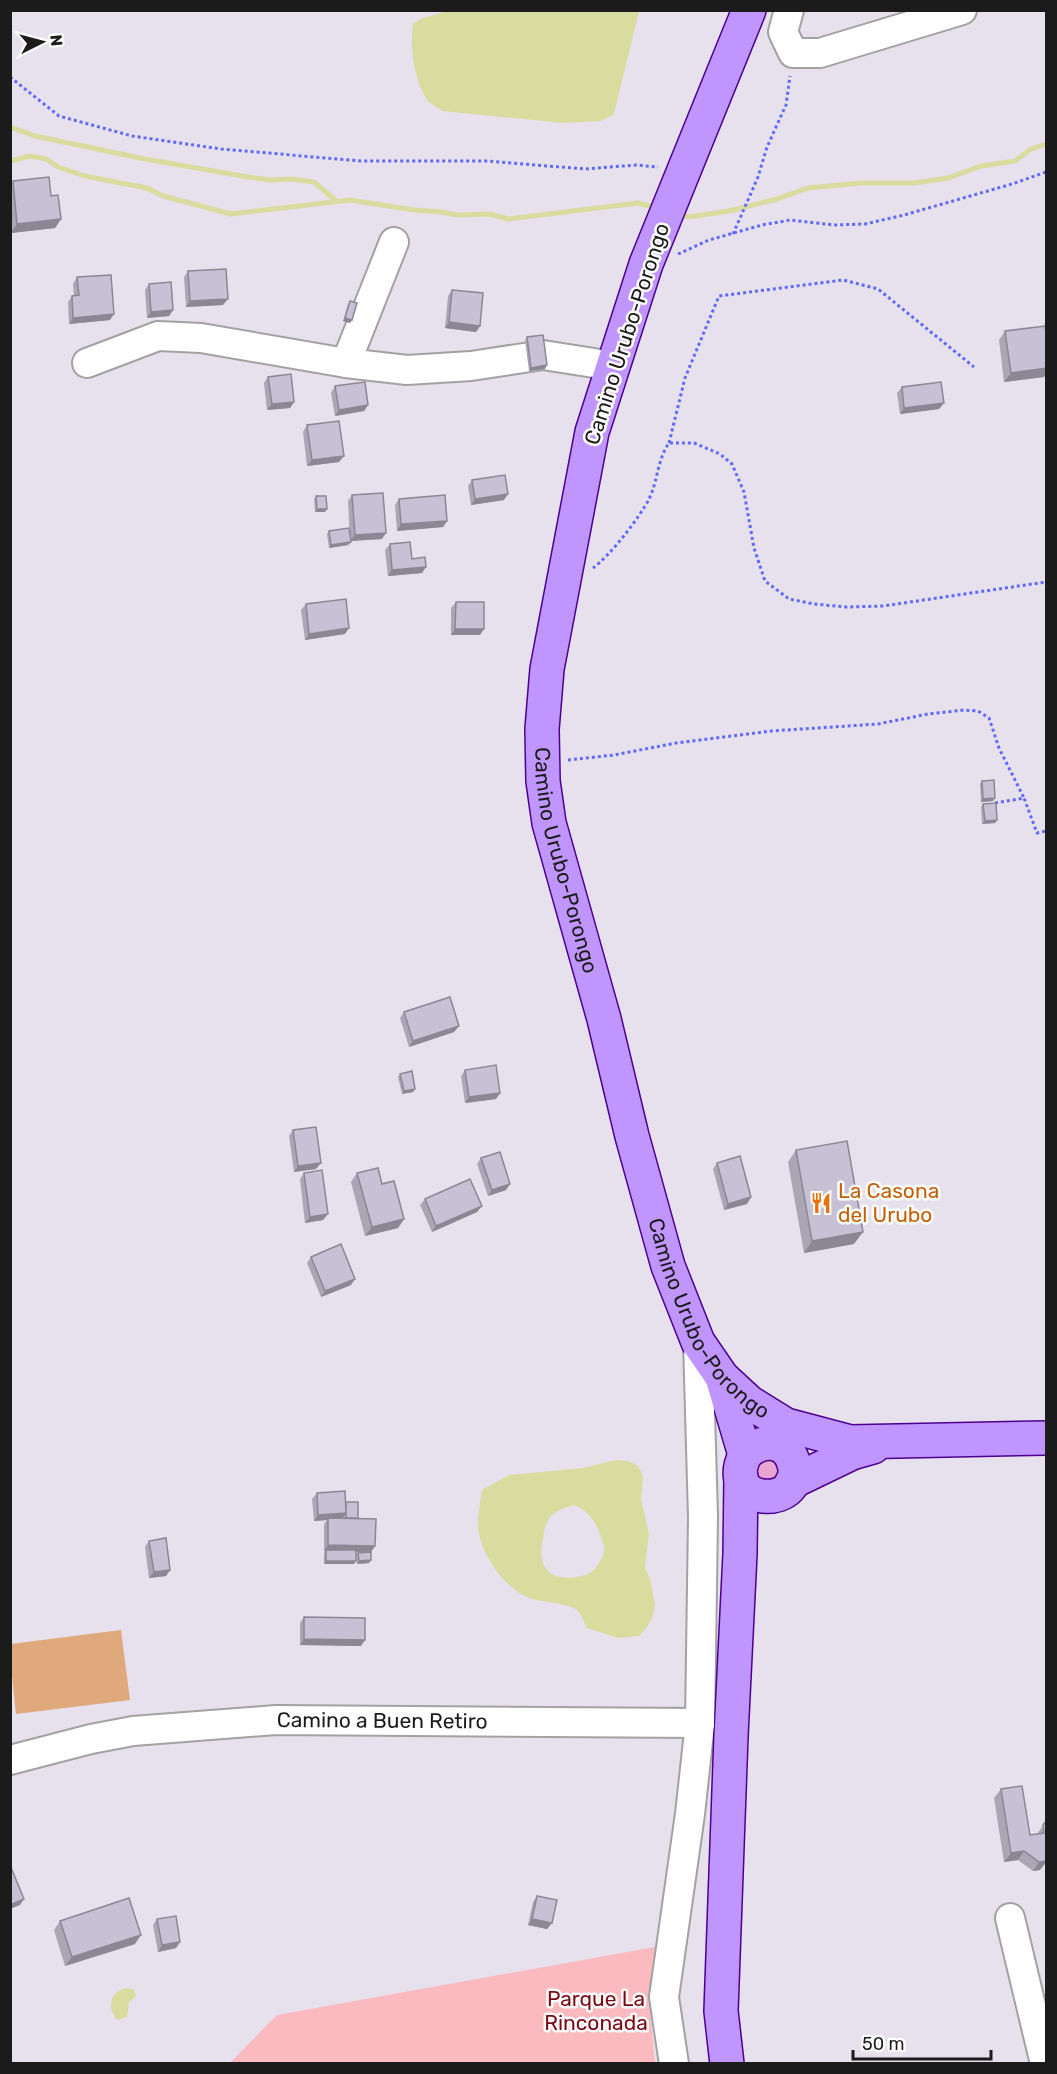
<svg xmlns="http://www.w3.org/2000/svg" width="1057" height="2074" font-family="Rubik,sans-serif">
<rect width="100%" height="100%" fill="#e7e0ed"/>
<path fill="#e9a4d1" d="M775,1457L780,1476L759,1483L753,1462Z"/>
<path fill="#fababf" d="M655,1947L649,2000L655,2063H230L277,2015Z"/>
<path fill="#dfa97b" d="M121,1630L130,1700L16,1714L11,1666V1644Z"/>
<g fill="#d8dc9f" fill-rule="evenodd">
<path d="M447,11H639L614,114L601,121L563,123L442,111C439,108 434,106 430,103C415,88 409,45 413,24L420,19Z"/>
<path d="M616,1460L628,1461L638,1466L643,1476L641,1500L649,1534L645,1568L651,1582L655,1605L653,1616L647,1627L639,1636L618,1638L587,1628C584,1623 582,1616 579,1612C572,1602 539,1603 527,1597C502,1585 481,1554 478,1527C477,1519 481,1499 482,1490L509,1475L583,1468ZM574,1505C590,1512 597,1523 602,1540C603,1544 605,1549 604,1553C602,1559 596,1569 591,1572C581,1579 555,1581 547,1570C540,1562 541,1548 543,1539C546,1515 552,1512 574,1505Z"/>
<path d="M125,1988L134,1989L136,1996L129,2002L127,2017L118,2020C111,2015 108,2001 116,1993C118,1991 122,1990 125,1988Z"/>
</g>
<g fill="none" stroke-linecap="round" stroke-linejoin="round">
<g stroke="#d8dc9f" stroke-width="5">
<path d="M10,127L35,136L145,159L248,177L270,180L292,179L314,182L336,201"/>
<path d="M10,161L30,156L46,159L58,167L85,176L147,188L163,196L231,214L350,200L414,210L442,212L457,215L490,214L508,219L638,203L657,208"/>
<path d="M677,214L689,217L729,211L777,199L808,188L861,183H914L948,178L981,166L1015,161L1031,149L1046,144"/>
</g>
<defs>
<g id="minor">
<path d="M789,10L783,32L793,53H820L962,10"/>
<path d="M87,363L158,336L201,338L346,363L407,370L471,366L543,355L613,366"/>
<path d="M346,363L394,242"/>
<path id="s1" d="M10,1760L91,1739L133,1731L276,1720L700,1723"/>
<path d="M1010,1918L1045,2064"/>
<path d="M674,2064L664,1997L690,1814L700,1723L703,1517L698,1342"/>
</g>
<g id="major">
<path id="s2" d="M749,10L646,264L592,432L547,669L542,729L543,781L549,823L604,1019L632,1136L668,1266L698,1342L722,1377L749,1402L786,1425L850,1442L1046,1438"/>
<path d="M722,1377L745,1455C719,1509 810,1509 793,1461C785,1438 759,1439 745,1455"/>
<path d="M792,1482L852,1453L873,1447"/>
<path d="M727,2064L721,2011L731,1736L740,1554L741,1477"/>
</g>
</defs>
<use href="#minor" stroke="#a2a2a2" stroke-width="32"/>
<use href="#major" stroke="#4c0092" stroke-width="36"/>
<g stroke="#626afc" stroke-width="3" stroke-dasharray="3 3" stroke-linecap="butt">
<path d="M10,77L59,116L132,136L221,149L361,161H487L585,169L636,165L658,167"/>
<path d="M733,234L758,177L767,147L786,105L790,76"/>
<path d="M678,254L709,240L762,225L790,220L834,225L865,224L904,215L1012,184L1046,172"/>
<path d="M669,443L685,378L719,296L843,280L878,289L974,367"/>
<path d="M593,568C609,557 640,517 649,499C658,481 657,460 669,443H694L720,454L732,464L744,492L754,548L765,581L789,599L814,604L846,607L883,606L1046,582"/>
<path d="M568,760L614,755L676,743L771,731L878,724L928,714L964,710L978,711L989,718L999,748L1024,798"/>
<path d="M995,803L1024,798L1037,833L1046,831"/>
</g>
<use href="#minor" stroke="#fff" stroke-width="28"/>
<use href="#major" stroke="#c095fd" stroke-width="33"/>
</g>
<g fill="#aaa6b6">
<path d="M13,181L51,196L61,219L55,228L11,233L10,184Z"/>
<path d="M188,271L223,305L186,307L184,277Z"/>
<path d="M77,277L110,320L69,324L68,302L72,296H74L73,284Z"/>
<path d="M149,284L173,310L169,316L147,318L145,290Z"/>
<path d="M452,290L480,326L476,332L445,328L448,296Z"/>
<path d="M350,301L352,320L350,323L343,321L348,304Z"/>
<path d="M1005,331L1047,339V373L1044,377L1004,382L999,340Z"/>
<path d="M527,337L545,369L529,371L525,340Z"/>
<path d="M268,377L294,402L290,408L267,410L264,383Z"/>
<path d="M335,386L368,405L364,411L335,416L331,393Z"/>
<path d="M902,387L944,403L939,409L900,414L897,393Z"/>
<path d="M307,425L339,462L307,466L303,432Z"/>
<path d="M472,480L504,500L471,505L468,486Z"/>
<path d="M352,495L382,539L350,541L348,501Z"/>
<path d="M316,496L327,509L325,512H315L314,499Z"/>
<path d="M399,499L447,521L443,527L397,531L395,505Z"/>
<path d="M329,531L351,542L348,545L329,548L327,534Z"/>
<path d="M390,544L412,559L422,573L388,576L385,550Z"/>
<path d="M456,602L480,635H451V608Z"/>
<path d="M306,604L345,634L305,640L301,610Z"/>
<path d="M982,781L993,801L981,802L980,784Z"/>
<path d="M983,804L997,820L995,823L982,824L981,807Z"/>
<path d="M404,1012L459,1026L454,1032L409,1047L400,1018Z"/>
<path d="M465,1070L500,1093L496,1099L465,1103L461,1076Z"/>
<path d="M400,1074L413,1092L402,1094L398,1077Z"/>
<path d="M293,1130L316,1169L294,1172L289,1136Z"/>
<path d="M796,1150L854,1244L804,1253L788,1162Z"/>
<path d="M481,1158L506,1190L488,1196L477,1164Z"/>
<path d="M717,1163L751,1197L747,1204L724,1210L713,1169Z"/>
<path d="M304,1173L323,1220L305,1223L300,1179Z"/>
<path d="M357,1173L382,1184L404,1219L398,1228L365,1236L351,1182Z"/>
<path d="M425,1199L477,1212L432,1232L420,1205Z"/>
<path d="M311,1257L351,1285L321,1297L307,1263Z"/>
<path d="M317,1493L345,1503L358,1518L375,1546L371,1552H356L354,1564H324V1553L325,1551H324V1524L327,1520L314,1521L312,1499Z"/>
<path d="M149,1541L170,1570L166,1576L149,1578L145,1547Z"/>
<path d="M358,1553L369,1563L357,1564L356,1556Z"/>
<path d="M304,1617L361,1646L300,1645V1623Z"/>
<path d="M1001,1789L1030,1835L1037,1834L1047,1820V1861L1040,1870L1033,1871L1018,1860L1004,1862L994,1798Z"/>
<path d="M537,1896L552,1923L547,1929L528,1925L533,1902Z"/>
<path d="M157,1919L180,1942L176,1948L158,1952L153,1925Z"/>
<path d="M60,1921L135,1944L65,1966L54,1930Z"/>
</g>
<g fill="#8b8794">
<path d="M61,219L55,228L11,233L17,224Z"/>
<path d="M228,299L223,305L186,307L190,301Z"/>
<path d="M173,310L169,316L147,318L151,312Z"/>
<path d="M114,314L110,320L69,324L73,318Z"/>
<path d="M345,318L352,320L350,323L343,321Z"/>
<path d="M449,322L480,326L476,332L445,328Z"/>
<path d="M547,365L545,369L529,371L531,368Z"/>
<path d="M1047,368V373L1044,377L1004,382L1011,373Z"/>
<path d="M294,402L290,408L267,410L272,404Z"/>
<path d="M944,403L939,409L900,414L904,408Z"/>
<path d="M368,405L364,411L335,416L339,410Z"/>
<path d="M344,456L339,462L307,466L312,460Z"/>
<path d="M508,494L504,500L471,505L475,499Z"/>
<path d="M317,509H327L325,512H315Z"/>
<path d="M447,521L443,527L397,531L401,524Z"/>
<path d="M386,533L382,539L350,541L355,535Z"/>
<path d="M351,542L348,545L329,548L331,545Z"/>
<path d="M426,567L422,573L388,576L392,570Z"/>
<path d="M349,628L345,634L305,640L309,634Z"/>
<path d="M455,629H484L480,635H451Z"/>
<path d="M995,798L993,801L981,802L983,799Z"/>
<path d="M997,820L995,823L982,824L985,821Z"/>
<path d="M459,1026L454,1032L409,1047L413,1041Z"/>
<path d="M415,1089L413,1092L402,1094L404,1091Z"/>
<path d="M500,1093L496,1099L465,1103L469,1097Z"/>
<path d="M321,1163L316,1169L294,1172L298,1166Z"/>
<path d="M510,1184L506,1190L488,1196L492,1190Z"/>
<path d="M751,1197L747,1204L724,1210L728,1204Z"/>
<path d="M482,1206L477,1212L432,1232L436,1226Z"/>
<path d="M328,1214L323,1220L305,1223L310,1217Z"/>
<path d="M404,1219L398,1228L365,1236L372,1227Z"/>
<path d="M863,1232L854,1244L804,1253L812,1241Z"/>
<path d="M355,1279L351,1285L321,1297L325,1291Z"/>
<path d="M346,1513L342,1519L328,1518L327,1520L314,1521L318,1515Z"/>
<path d="M328,1545L375,1546L371,1552L324,1551Z"/>
<path d="M371,1560L369,1563L357,1564L359,1561Z"/>
<path d="M326,1561H356L354,1564H324Z"/>
<path d="M170,1570L166,1576L149,1578L154,1572Z"/>
<path d="M304,1639L365,1640L361,1646L300,1645Z"/>
<path d="M1024,1851L1018,1860L1004,1862L1011,1853Z"/>
<path d="M1047,1861L1040,1870L1033,1871L1039,1862Z"/>
<path d="M24,1899L20,1905L10,1909V1905Z"/>
<path d="M532,1919L552,1923L547,1929L528,1925Z"/>
<path d="M141,1935L135,1944L65,1966L72,1957Z"/>
<path d="M180,1942L176,1948L158,1952L162,1945Z"/>
</g>
<g fill="#c6c1d4" stroke="#8b8794" stroke-width="1.5">
<path d="M49,177L51,196L58,195L61,219L17,224L13,181Z"/>
<path d="M226,269L228,299L190,301L188,271Z"/>
<path d="M111,275L114,314L73,318L72,296L79,295L77,277Z"/>
<path d="M171,282L173,310L151,312L149,284Z"/>
<path d="M452,290L483,293L480,326L449,322Z"/>
<path d="M350,301L357,303L352,320L345,318Z"/>
<path d="M1045,326L1047,339V368L1011,373L1005,331Z"/>
<path d="M543,335L547,365L531,368L527,337Z"/>
<path d="M291,374L294,402L272,404L268,377Z"/>
<path d="M365,382L368,405L339,410L335,386Z"/>
<path d="M941,382L944,403L904,408L902,387Z"/>
<path d="M339,421L344,456L312,460L307,425Z"/>
<path d="M505,475L508,494L475,499L472,480Z"/>
<path d="M383,493L386,533L355,535L352,495Z"/>
<path d="M445,495L447,521L401,524L399,499Z"/>
<path d="M316,496H326L327,509H317Z"/>
<path d="M349,528L351,542L331,545L329,531Z"/>
<path d="M410,542L412,559L425,557L426,567L392,570L390,544Z"/>
<path d="M346,599L349,628L309,634L306,604Z"/>
<path d="M456,602H484V629H455Z"/>
<path d="M994,780L995,798L983,799L982,781Z"/>
<path d="M996,803L997,820L985,821L983,804Z"/>
<path d="M450,997L459,1026L413,1041L404,1012Z"/>
<path d="M496,1065L500,1093L469,1097L465,1070Z"/>
<path d="M412,1071L415,1089L404,1091L400,1074Z"/>
<path d="M316,1127L321,1163L298,1166L293,1130Z"/>
<path d="M847,1141L863,1232L812,1241L796,1150Z"/>
<path d="M500,1152L510,1184L492,1190L481,1158Z"/>
<path d="M740,1156L751,1197L728,1204L717,1163Z"/>
<path d="M378,1168L382,1184L394,1181L404,1219L372,1227L357,1173Z"/>
<path d="M322,1170L328,1214L310,1217L304,1173Z"/>
<path d="M470,1179L482,1206L436,1226L425,1199Z"/>
<path d="M341,1244L355,1279L325,1291L311,1257Z"/>
<path d="M345,1491L346,1513L318,1515L317,1493Z"/>
<rect x="346" y="1502" width="12" height="16"/>
<path d="M328,1518L376,1519L375,1546L328,1545Z"/>
<path d="M166,1538L170,1570L154,1572L149,1541Z"/>
<rect x="326" y="1550" width="30" height="11"/>
<path d="M371,1552V1560L359,1561L358,1553Z"/>
<path d="M304,1617L365,1618V1640L304,1639Z"/>
<path d="M1022,1786L1030,1835L1044,1833L1043,1825L1047,1820V1861L1039,1862L1024,1851L1011,1853L1001,1789Z"/>
<path d="M10,1865L24,1899L10,1905Z"/>
<path d="M537,1896L557,1900L552,1923L532,1919Z"/>
<path d="M129,1898L141,1935L72,1957L60,1921Z"/>
<path d="M176,1916L180,1942L162,1945L157,1919Z"/>
</g>
<defs>
<symbol id="restaurant-bare" viewBox="-9 -9 18 18"><path d="M-5-6h1v4h1v-4h1v4h1v-4h1v5L-1.5 .5V6h-2V.5L-5-1ZM5-6V6H3V1.5H1.5Q1.5-4 5-6Z" fill="#e8710a" stroke="#fff" stroke-width="2.5" paint-order="stroke"/></symbol>
</defs>
<g fill-rule="evenodd">
<use href="#restaurant-bare" x="806" y="1188" width="30" height="30"/>
</g>
<g text-anchor="middle" stroke-width="5" stroke-linejoin="round" paint-order="stroke">
<g font-size="21" fill="#1b1b1b" stroke="#fff">
<text transform="translate(627 334) rotate(-72)" y="7">Camino Urubo-Porongo</text>
<text dy="7" stroke="none"><textPath href="#s2" startOffset="886">Camino Urubo-Porongo</textPath></text>
<text dy="7" stroke="none"><textPath href="#s2" startOffset="1372">Camino Urubo-Porongo</textPath></text>
<text dy="7" stroke="none"><textPath href="#s1" startOffset="376">Camino a Buen Retiro</textPath></text>
</g>
<g font-size="21" fill="#c56008" stroke="#fff" text-anchor="start">
<text x="838" y="1198">La Casona<tspan x="838" dy="24">del Urubo</tspan></text>
</g>
<g font-size="21" fill="#790911" stroke="#fff">
<text x="596" y="2006">Parque La<tspan x="596" dy="24">Rinconada</tspan></text>
</g>
</g>
<rect width="1057" height="2074" fill="none" stroke="#1b1b1b" stroke-width="24"/>
<g transform="translate(42 42) rotate(84)" stroke="#ffffff" stroke-width="4.5" paint-order="stroke">
<path d="M0-4.5L10 22L0 15L-10 22Z" fill="#1b1b1b"/>
<text y="-9" font-size="16" font-weight="bold" text-anchor="middle" fill="#1b1b1b">N</text>
</g>
<path d="M853 2050v9h138v-9" fill="none" stroke="#1b1b1b" stroke-width="3"/>
<text x="862" y="2050" font-size="18" fill="#1b1b1b" stroke="#ffffff" stroke-width="4.5" paint-order="stroke">50 m</text>
</svg>
